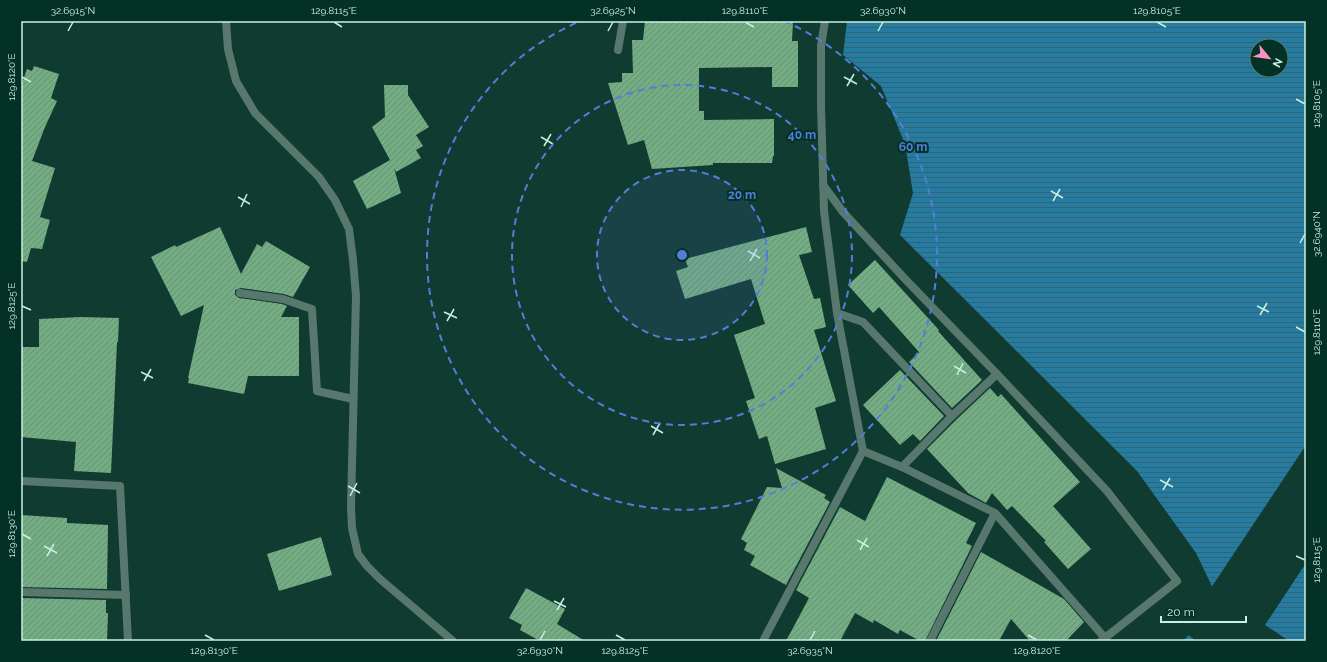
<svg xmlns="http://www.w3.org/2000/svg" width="1327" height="662" font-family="Raleway,sans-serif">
<defs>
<pattern id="water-rules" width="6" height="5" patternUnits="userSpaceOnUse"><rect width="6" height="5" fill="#267ba0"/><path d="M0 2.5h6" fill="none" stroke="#306477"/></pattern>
<pattern id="building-hatch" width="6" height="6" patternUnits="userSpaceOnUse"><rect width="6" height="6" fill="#74ad83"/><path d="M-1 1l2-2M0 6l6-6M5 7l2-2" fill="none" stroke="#648f70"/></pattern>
</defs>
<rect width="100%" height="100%" fill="#103b30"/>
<path fill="url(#water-rules)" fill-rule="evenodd" d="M847,21H1306V641H1183L1220,603L1196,553L1137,471L900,235L913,193L905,144L881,86L843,55ZM1257,46H1281V70H1257Z"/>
<path fill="#103b30" d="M1306,445V563L1265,625L1289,641H1196L1187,634L1218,602L1211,588Z"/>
<g fill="url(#building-hatch)">
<path d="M645,21H784L793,22L792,41H798V87H772V67L699,68V111H704V120L774,119V156H773L772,163H713V165L652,169L644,140L628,145L608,83L622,82V73H633L632,40H643Z"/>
<path d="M34,66L59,74L51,98L57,101L45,127L32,161L55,168L40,217L50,220L42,249L31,248L27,262L21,261V86L27,69L32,71Z"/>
<path d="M384,85H408V95L429,127L416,135L423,146L416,150L421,158L396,172L394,168L401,193L367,209L353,181L390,160L372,127L385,117Z"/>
<path d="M220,227L241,274L257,244L262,247L266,241L310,267L293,297L284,294L241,288L235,290V295L239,298L282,304L287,306L281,317H299V376H248L244,394L188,383L189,378H188L204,305L181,316L151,257L175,245L176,247Z"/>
<path d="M806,227L812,252L799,255L814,299L820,298L826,327L814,330L836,401L815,408L826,449L775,464L767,436L759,439L746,401L755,398L734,335L765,324L751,279L685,299L676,271L688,267L685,259Z"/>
<path d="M875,260L939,330L938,331L982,380L952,408L909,362L919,352L879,307L873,313L848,285Z"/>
<path d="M81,317L119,318L118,342H117L111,473L74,471L76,442L21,437V347H39V319Z"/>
<path d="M900,370L944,416L920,441L913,434L900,445L863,405Z"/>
<path d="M990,388L998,397L1001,394L1080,482L1053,506L1091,549L1068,569L1044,542L1046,541L1012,506L1007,510L992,493L986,503L968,493L927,449L956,420Z"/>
<path d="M776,468L826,495L824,498L830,502L786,585L750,565L755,556L744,550L747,543L741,539L767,487L782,488Z"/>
<path d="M887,477L976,523L966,543L972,546L925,641H920L900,630L898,634L874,620L873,623L855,613L840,641H786L809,598L796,590L840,507L865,521Z"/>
<path d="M21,515L67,518V523L108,525L107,589L21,587Z"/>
<path d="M321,537L332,575L279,591L267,554Z"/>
<path d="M981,552L1064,599L1084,622L1066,641H1030L1011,619L999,641H936Z"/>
<path d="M526,588L565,609L557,624L585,641H540L520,630L522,625L509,618Z"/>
<path d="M21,598L106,600V613H108L107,641H21Z"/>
</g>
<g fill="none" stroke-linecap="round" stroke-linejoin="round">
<g stroke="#59786d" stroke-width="8">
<path d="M618,50L623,21"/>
<path d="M823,185L843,212L906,280L997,374L1107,491L1177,581L1101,641"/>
<path d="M240,293L283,299L312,309L317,391L353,399"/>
<path d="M837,313L863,322L952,416"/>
<path d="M863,451L902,467L995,513L1105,638"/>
<path d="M902,467L952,416L997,374"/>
<path d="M21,481L120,486L128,641"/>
<path d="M21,592L126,595"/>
<path d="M763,641L863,451L837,313L824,211L821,105V46L825,21"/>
<path d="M930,641L995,513"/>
</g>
<path stroke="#59786d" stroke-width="8" d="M226,21L228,49L236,81L255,113L319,177L335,200L349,229L353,260L356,296L351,507L352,528L358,554L367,566L380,579L453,641"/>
</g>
<path fill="none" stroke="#caefe2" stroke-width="1.5" d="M334,22L342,27M745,22L754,27M1157,22L1166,27M68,31L73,22M608,31L613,22M878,31L883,22M22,77L31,82M844,77L857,84M847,86L854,74M1296,99L1305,104M541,137L553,144M544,146L551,134M1051,191L1063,198M238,197L250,204M1053,201L1060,189M241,207L247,194M1300,243L1305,234M748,251L760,258M750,261L757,249M22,306L31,310M1257,306L1269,312M444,312L457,318M1260,315L1267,303M447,321L454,309M1296,327L1305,332M954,366L966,373M141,372L153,378M957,375L963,363M144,381L151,369M651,426L663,433M653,435L660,423M1160,480L1173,487M348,486L360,493M1163,490L1170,478M350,496L357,483M22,534L31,539M857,540L869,547M44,546L57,553M860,550L867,538M47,556L54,544M1296,556L1305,560M554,601L566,607M557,610L564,598M205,635L214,640M616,635L625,640M1028,635L1037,640M540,640L545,631M810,640L815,631"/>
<circle cx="682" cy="255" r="85" fill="#517edb" fill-opacity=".12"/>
<g fill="none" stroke="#517edb" stroke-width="2" stroke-dasharray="7 5">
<circle cx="682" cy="255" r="85"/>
<circle cx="682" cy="255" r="170"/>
<path d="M784 21A255 255 0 1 1 580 21"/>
</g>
<circle cx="682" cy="255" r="6" fill="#517edb" stroke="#043126" stroke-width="2"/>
<g font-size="12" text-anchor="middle" font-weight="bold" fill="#517edb" stroke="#043126" stroke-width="4" stroke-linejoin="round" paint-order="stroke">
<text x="802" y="139">40 m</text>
<text x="913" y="151">60 m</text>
<text x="742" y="199">20 m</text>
</g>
<rect width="1327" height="662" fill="none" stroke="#043126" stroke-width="44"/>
<g transform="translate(1269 58) rotate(119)"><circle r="19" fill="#043126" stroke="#537d71"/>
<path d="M0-3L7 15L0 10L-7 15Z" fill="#fc8fc2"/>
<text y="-6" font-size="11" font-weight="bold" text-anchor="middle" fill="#caefe2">N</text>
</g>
<path d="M1161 616v6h85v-6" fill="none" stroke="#caefe2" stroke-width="2"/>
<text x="1167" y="616" font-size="12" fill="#caefe2" stroke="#043126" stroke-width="3" paint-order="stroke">20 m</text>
<rect x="22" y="22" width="1283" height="618" fill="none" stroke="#caefe2" stroke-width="1.5"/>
<g font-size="10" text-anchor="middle" fill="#caefe2">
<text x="73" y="14">32.6915°N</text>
<text x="334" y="14">129.8115°E</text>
<text x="613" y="14">32.6925°N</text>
<text x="745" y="14">129.8110°E</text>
<text x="883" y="14">32.6930°N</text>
<text x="1157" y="14">129.8105°E</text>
<text transform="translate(11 77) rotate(-90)" y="4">129.8120°E</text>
<text transform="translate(1316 104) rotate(-90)" y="4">129.8105°E</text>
<text transform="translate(1316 234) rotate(-90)" y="4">32.6940°N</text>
<text transform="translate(11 306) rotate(-90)" y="4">129.8125°E</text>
<text transform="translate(1316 332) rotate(-90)" y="4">129.8110°E</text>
<text transform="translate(11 534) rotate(-90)" y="4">129.8130°E</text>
<text transform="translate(1316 560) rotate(-90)" y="4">129.8115°E</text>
<text x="214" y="654">129.8130°E</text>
<text x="540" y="654">32.6930°N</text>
<text x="625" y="654">129.8125°E</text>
<text x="810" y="654">32.6935°N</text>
<text x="1037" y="654">129.8120°E</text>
</g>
</svg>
